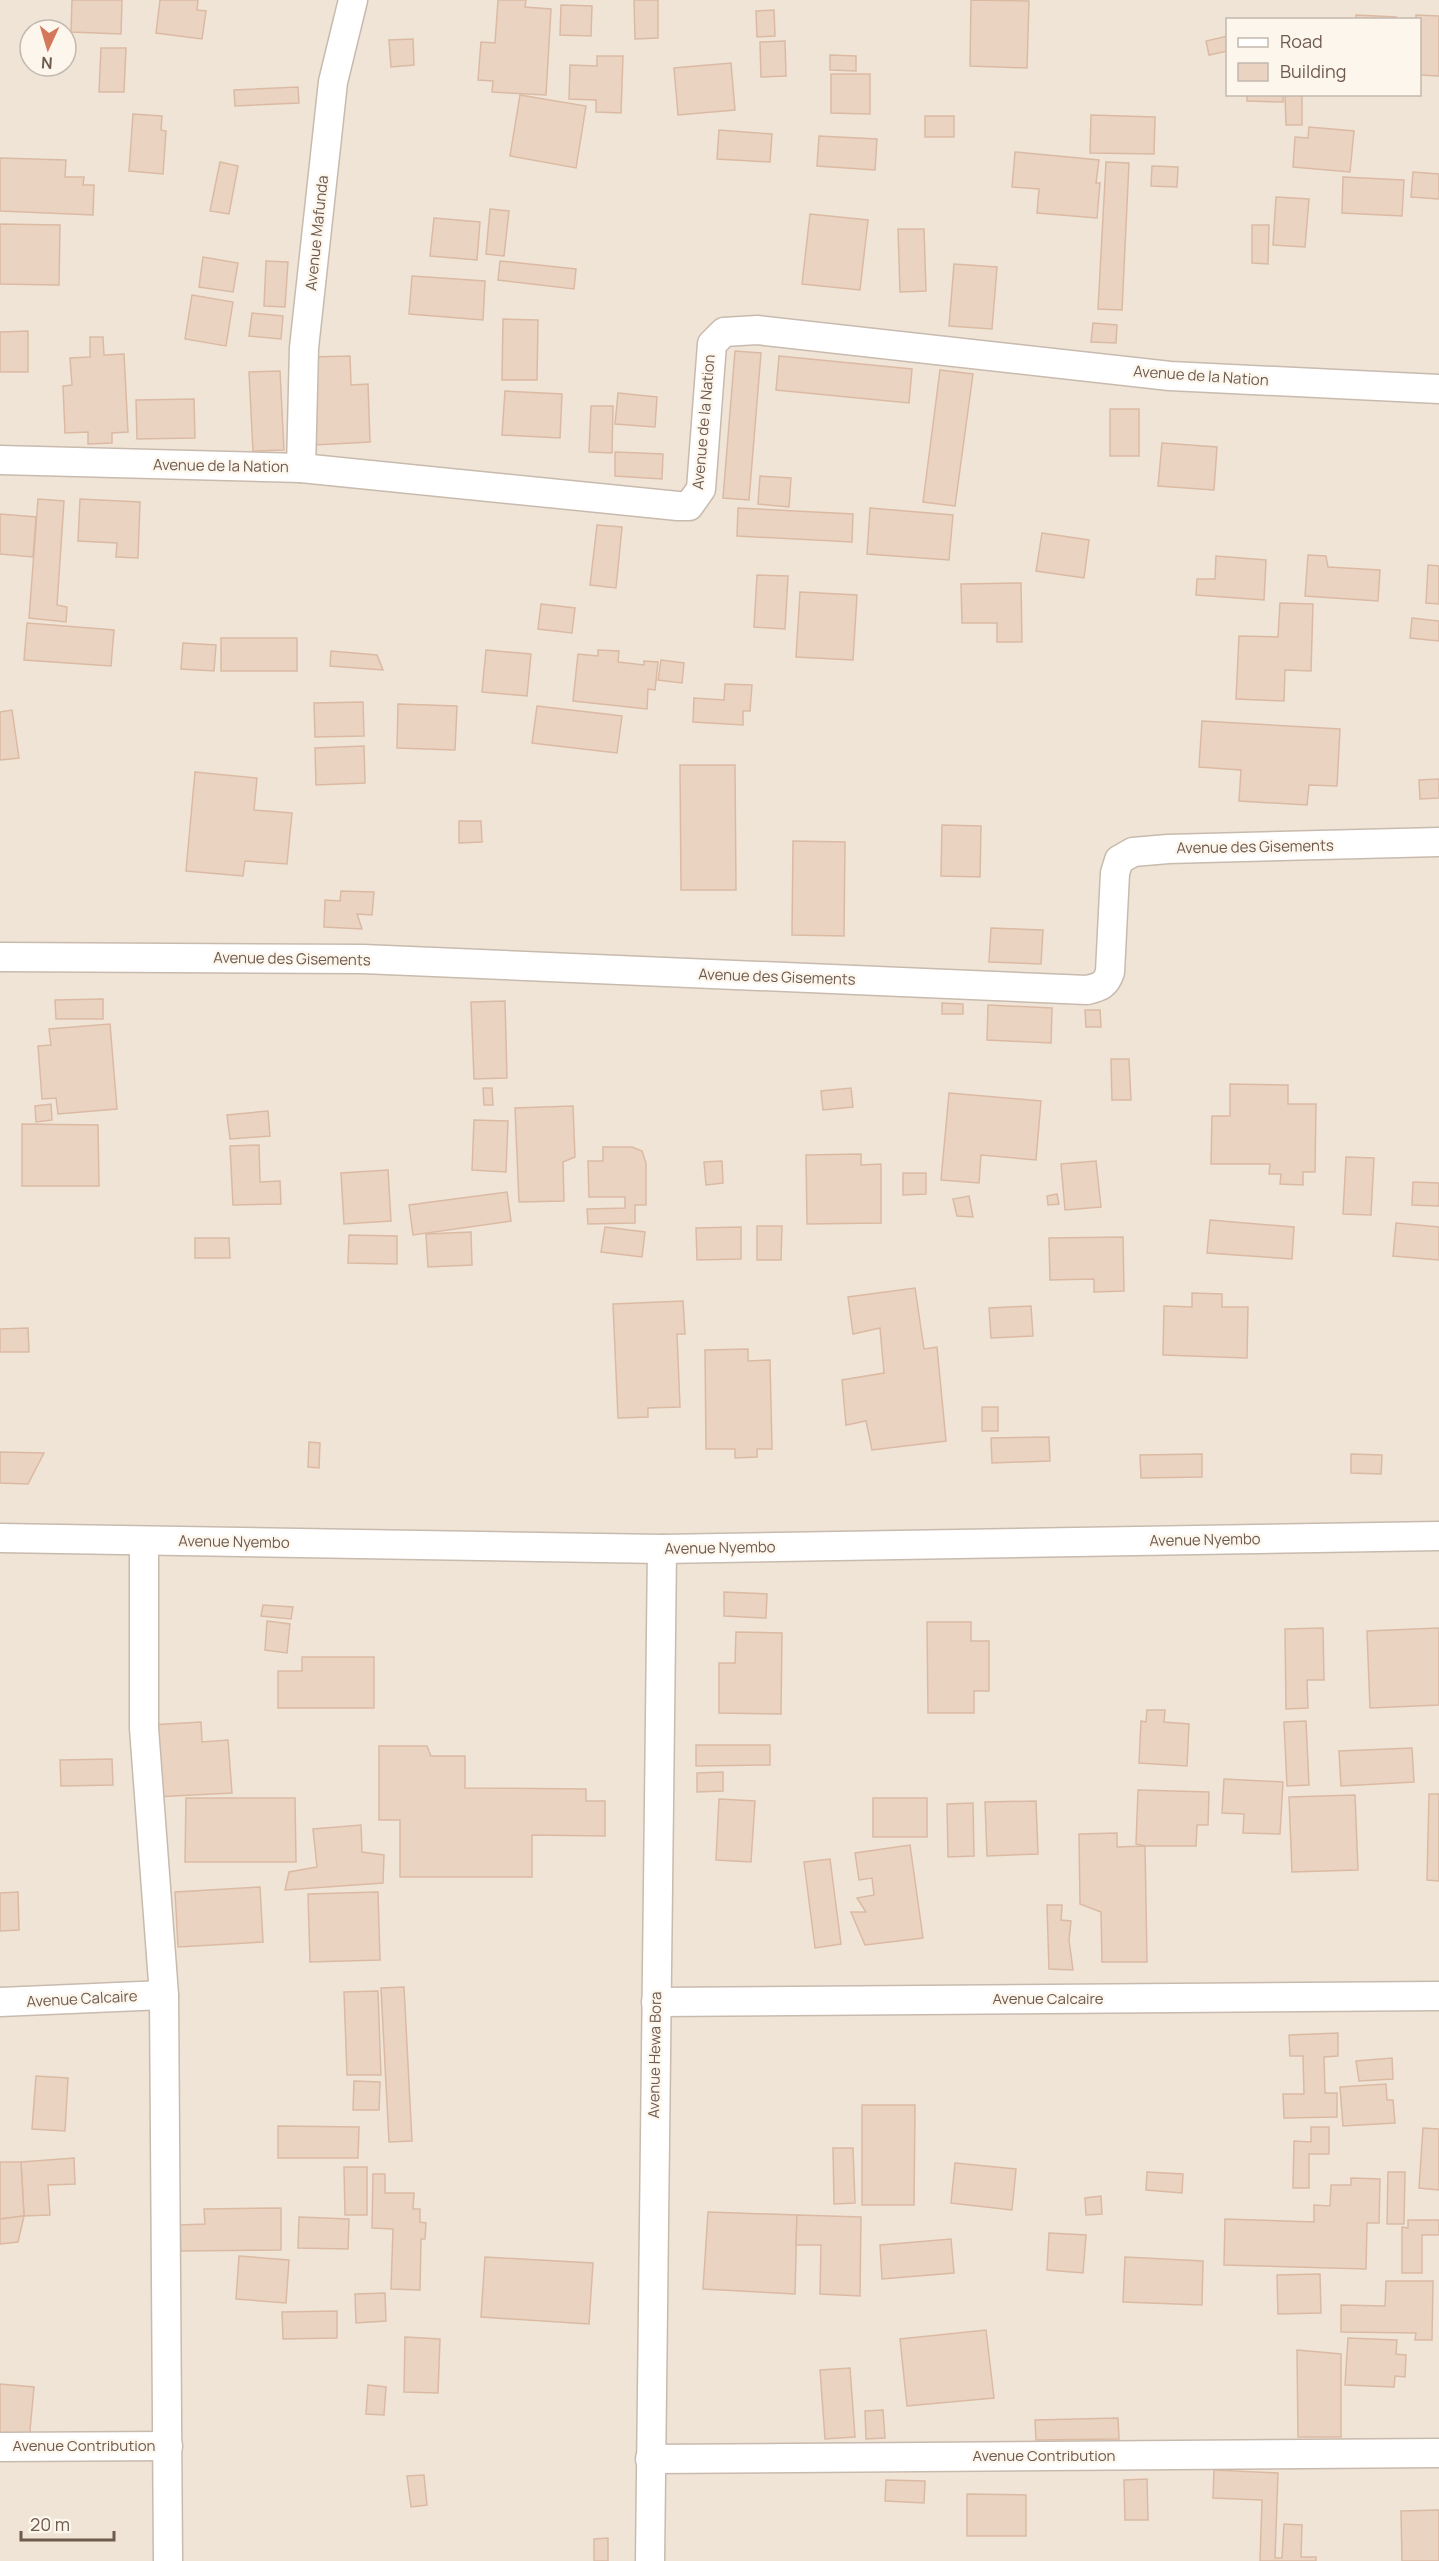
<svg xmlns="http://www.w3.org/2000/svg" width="1439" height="2561" font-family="Manrope,sans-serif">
<rect width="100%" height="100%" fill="#f9f2e6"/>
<path fill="#f0e4d6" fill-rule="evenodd" d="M0,0H1439V2561H0ZM1228,20H1420V94H1228ZM30,30H66V66H30Z"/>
<g fill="#ebd3c1" stroke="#dbbaa4" stroke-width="1.5">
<path d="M72,0H122L121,34L71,32Z"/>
<path d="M160,0H198L197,10L206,11L202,39L156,33Z"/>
<path d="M498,0H526L525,7L551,9L546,95L492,92L493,81L478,80L481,42L495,43Z"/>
<path d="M634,0H658V38L635,39Z"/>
<path d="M971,0L1029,1L1027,68L970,66Z"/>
<path d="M561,5L592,6L591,36L560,35Z"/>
<path d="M774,10L775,36L757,37L756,11Z"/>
<path d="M1356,15L1396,17V20H1356Z"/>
<path d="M1416,15L1439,16V76L1420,75V20H1416Z"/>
<path d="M1228,36V51L1209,55L1206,41Z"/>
<path d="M413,39L414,65L391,67L389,40Z"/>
<path d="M785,41L786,76L761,77L760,42Z"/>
<path d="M101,48H126L124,92H99Z"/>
<path d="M830,55L856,56V71L830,70Z"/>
<path d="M597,56H623L621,113L596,112V100L569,99L570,65L597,66Z"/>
<path d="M731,63L735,110L678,115L674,68Z"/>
<path d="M831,74H870V114L831,113Z"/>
<path d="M298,87L299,103L235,106L234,90Z"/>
<path d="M1247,94H1283V102L1247,101Z"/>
<path d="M1285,94H1302V125H1286Z"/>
<path d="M520,95L586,106L576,168L510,156Z"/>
<path d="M133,114L162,116L161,130L166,131L163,174L129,171Z"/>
<path d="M1091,115L1155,117L1154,154L1090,153Z"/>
<rect x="925" y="116" width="29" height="21"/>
<path d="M1309,127L1354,131L1350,172L1293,167L1295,137L1308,138Z"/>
<path d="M719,130L772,134L770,162L717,159Z"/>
<path d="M819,136L877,139L875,170L817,166Z"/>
<path d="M1015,152L1099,160L1096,183H1100L1097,218L1037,213L1039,189L1012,187Z"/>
<path d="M0,158L66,160L65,177H84L83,185H94L93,215L0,211Z"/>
<path d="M220,162L238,166L229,214L210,211Z"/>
<path d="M1106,162L1129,163L1122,310L1098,309Z"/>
<path d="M1152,166L1178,167L1177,187L1151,186Z"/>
<path d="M1413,172L1439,174V199L1411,197Z"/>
<path d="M1343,177L1404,180L1402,216L1342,213Z"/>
<path d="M1276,197L1309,199L1305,247L1273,245Z"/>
<path d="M490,209L509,211L504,256L486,254Z"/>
<path d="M810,214L868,220L860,290L802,284Z"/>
<path d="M434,218L480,222L477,260L430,256Z"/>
<path d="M0,224L60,225L59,285L0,284Z"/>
<path d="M1252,225H1269L1268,264L1252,263Z"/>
<path d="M898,229H924L926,291L900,292Z"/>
<path d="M203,257L238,263L233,292L199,287Z"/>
<path d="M266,261L288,262L285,307L264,306Z"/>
<path d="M500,261L576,269L574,289L498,280Z"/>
<path d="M954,264L997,267L992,329L949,326Z"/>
<path d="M412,276L485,281L483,320L409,314Z"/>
<path d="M192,295L233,302L226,346L185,339Z"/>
<path d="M252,313L283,316L281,339L249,336Z"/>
<path d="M503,319L538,320L537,380H502Z"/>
<path d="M1093,323L1117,325L1116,343L1091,342Z"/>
<path d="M28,331V372H0V332Z"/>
<path d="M90,337H103L104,355L124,354L128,432L112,433V443L88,444V432L65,433L63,386L72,385L70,358L90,357Z"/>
<path d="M735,351L761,353L749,500L723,498Z"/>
<path d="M350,356L351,385L368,384L370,442L314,445L311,357Z"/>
<path d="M779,356L912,369L909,403L776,390Z"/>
<path d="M940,370L973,374L955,506L923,502Z"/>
<path d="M280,371L284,450L253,451L249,372Z"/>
<path d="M505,391L562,394L560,438L502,435Z"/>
<path d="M618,393L657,397L655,427L615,424Z"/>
<path d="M194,399L195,438L137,439L136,400Z"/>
<path d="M591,406H613L612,453L589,452Z"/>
<rect x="1110" y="409" width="29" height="47"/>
<path d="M1162,443L1217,447L1214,490L1158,486Z"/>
<path d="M615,452L663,454L662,479L615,476Z"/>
<path d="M760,476L791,478L789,507L758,504Z"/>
<path d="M38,499L64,501L57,605L67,607L66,622L29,618Z"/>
<path d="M80,499L140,502L138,558L116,557L117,543L78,541Z"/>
<path d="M738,508L853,514L852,542L737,536Z"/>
<path d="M870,508L953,515L949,560L867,554Z"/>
<path d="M0,514L36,517L33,557L0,554Z"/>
<path d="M597,525L622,527L616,588L590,585Z"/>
<path d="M1042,533L1089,540L1084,578L1036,571Z"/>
<path d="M1308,555L1326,556L1328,567L1380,570L1378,601L1305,596Z"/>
<path d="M1216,556L1266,560L1264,600L1196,595L1197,579H1215Z"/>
<path d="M1428,565L1439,566V604L1426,603Z"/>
<path d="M757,575L788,576L785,629L754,627Z"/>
<path d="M1021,583L1022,642H997V623H962L961,584Z"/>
<path d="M800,592L857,595L853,660L796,657Z"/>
<path d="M1280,603L1313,604L1311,671L1285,670L1284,701L1236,699L1239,636L1278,637Z"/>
<path d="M541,604L575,608L572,633L538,629Z"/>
<path d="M1412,618L1439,621V641L1410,638Z"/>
<path d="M27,623L114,630L111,666L24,660Z"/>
<rect x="221" y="638" width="76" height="33"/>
<path d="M183,643L216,645L214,671L181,669Z"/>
<path d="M486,650L531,654L527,696L482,692Z"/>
<path d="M598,650L619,651L618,662L644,665V661L658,662L655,690L648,689L647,709L573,701L578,654L598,656Z"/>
<path d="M331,651L377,655L383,670L330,666Z"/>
<path d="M661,660L684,663L682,683L658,680Z"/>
<path d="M725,684L752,685L750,711H743V725L693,722L694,698L724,700Z"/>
<path d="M363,702L364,736L315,737L314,703Z"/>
<path d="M398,704L457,706L455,750L397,748Z"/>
<path d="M537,706L622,716L617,753L532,743Z"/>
<path d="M12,710L19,758L0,760V712Z"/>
<path d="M1202,721L1340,729L1337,786L1309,785L1307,805L1239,801L1241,770L1199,767Z"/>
<path d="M364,746L365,783L316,785L315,748Z"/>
<path d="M680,765H735L736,890H681Z"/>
<path d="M195,772L257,778L254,810L292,813L287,864L245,861L243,876L186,871Z"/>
<path d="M1439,779V798L1420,799L1419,780Z"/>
<path d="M459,821H481L482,842L459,843Z"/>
<path d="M942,825L981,826L980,877L941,876Z"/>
<path d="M793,841L845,842L844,936L792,935Z"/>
<path d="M341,891L374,892L372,915L357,914L362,929L324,927L325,900L340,901Z"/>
<path d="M991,928L1043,930L1041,964L989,962Z"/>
<path d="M103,999V1019H56L55,1000Z"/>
<path d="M505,1001L507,1078L474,1079L471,1002Z"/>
<path d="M942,1003L963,1004V1014H942Z"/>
<path d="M988,1005L1052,1008L1051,1043L987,1040Z"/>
<path d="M1085,1010H1100L1101,1027H1086Z"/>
<path d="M110,1024L117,1109L58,1114L56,1098L42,1099L38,1046L51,1045L49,1029Z"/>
<path d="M1111,1059H1129L1131,1100H1112Z"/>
<path d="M1230,1084L1288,1085V1104H1316L1315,1172H1303V1185L1280,1184L1281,1174H1269L1270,1164H1211L1212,1116H1230Z"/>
<path d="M483,1088H492L493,1105H484Z"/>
<path d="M851,1088L853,1107L823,1110L821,1091Z"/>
<path d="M949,1093L1041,1101L1036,1160L981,1155L979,1183L941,1180Z"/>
<path d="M51,1104L52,1120L36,1122L35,1106Z"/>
<path d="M573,1106L575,1157L563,1162L564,1201L519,1202L515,1108Z"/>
<path d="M268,1111L270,1136L230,1139L227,1115Z"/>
<path d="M474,1120L508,1121L506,1172L472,1170Z"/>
<path d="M22,1124L98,1125L99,1186H22Z"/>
<path d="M259,1145L260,1182L280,1181L281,1204L233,1205L230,1146Z"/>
<path d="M603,1147H632L642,1151L646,1163V1205H635V1223L588,1224L587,1209L625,1208V1197H589L588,1161H603Z"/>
<path d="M861,1154V1165L881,1164V1223L807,1224L806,1155Z"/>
<path d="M1346,1157L1374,1158L1371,1215L1343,1214Z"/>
<path d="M722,1161L723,1183L706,1185L704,1162Z"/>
<path d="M1096,1161L1101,1207L1065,1210L1061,1164Z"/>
<path d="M388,1170L391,1221L344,1224L341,1173Z"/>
<path d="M903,1173H926V1194L903,1195Z"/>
<path d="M1413,1182L1439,1183V1206L1412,1205Z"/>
<path d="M507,1192L511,1221L413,1235L409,1205Z"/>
<path d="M1057,1194L1059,1204L1048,1205L1047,1196Z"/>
<path d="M969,1196L973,1217L957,1216L953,1199Z"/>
<path d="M1210,1220L1294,1227L1292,1259L1207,1253Z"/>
<path d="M1396,1223L1439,1227V1260L1393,1256Z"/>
<path d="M757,1226H782L781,1260H757Z"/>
<path d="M605,1227L645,1232L642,1257L601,1252Z"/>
<path d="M741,1227V1259L697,1260L696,1228Z"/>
<path d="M471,1232L472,1265L428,1267L426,1234Z"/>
<path d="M349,1235L397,1236V1264L348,1263Z"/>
<path d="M1123,1237L1124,1291L1094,1292V1279L1050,1280L1049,1238Z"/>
<path d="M195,1238H229L230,1258H195Z"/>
<path d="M915,1288L924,1349L937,1347L946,1441L872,1450L866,1421L846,1425L842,1380L884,1373L880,1328L853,1334L848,1297Z"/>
<path d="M1192,1293L1222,1294V1307H1248L1247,1358L1163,1355L1164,1306L1192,1307Z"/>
<path d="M683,1301L685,1334H677L680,1407L648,1408V1417L618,1418L613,1304Z"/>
<path d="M1031,1306L1033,1336L991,1338L989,1308Z"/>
<path d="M28,1328L29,1352H0V1329Z"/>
<path d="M748,1349V1361L770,1360L772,1449H757V1457L735,1458V1449H706L705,1350Z"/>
<rect x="982" y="1407" width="16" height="24"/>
<path d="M1049,1437L1050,1461L992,1463L991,1438Z"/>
<path d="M309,1442L320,1443L319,1468L308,1467Z"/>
<path d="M0,1452L44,1453L28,1484L0,1483Z"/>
<path d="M1202,1454V1477L1141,1478L1140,1455Z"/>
<path d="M1351,1454L1382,1455L1381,1474L1351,1473Z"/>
<path d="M724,1592L767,1594L766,1618L724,1616Z"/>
<path d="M263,1605L293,1607L291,1619L261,1616Z"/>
<path d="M267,1621L290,1624L287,1653L265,1650Z"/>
<path d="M927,1622H971V1641H989V1691H974V1713H928Z"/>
<path d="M1323,1628L1324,1680H1307L1308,1708L1286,1709L1285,1629Z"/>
<path d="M1439,1628V1705L1370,1708L1367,1631Z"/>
<path d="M736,1632L782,1633L781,1714L719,1713V1663H735Z"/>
<path d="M302,1657H374V1708H278V1671H302Z"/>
<path d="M1147,1710H1165L1164,1722L1189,1724L1187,1766L1139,1763L1141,1721L1146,1722Z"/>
<path d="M1306,1721L1309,1785L1287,1786L1284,1722Z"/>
<path d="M201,1722L202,1742L228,1740L232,1793L154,1797L149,1725Z"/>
<path d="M696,1745H770V1765L696,1766Z"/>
<path d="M379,1746H427L431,1756H465V1788L586,1789V1801H605V1836L532,1835V1877H400V1820H379Z"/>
<path d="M1412,1748L1414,1782L1341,1786L1339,1751Z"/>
<path d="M112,1759L113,1785L61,1786L60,1760Z"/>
<path d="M723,1772V1791L697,1792V1773Z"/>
<path d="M1224,1779L1283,1782L1280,1834L1243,1833L1244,1814L1222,1813Z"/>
<path d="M1138,1790L1209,1792L1208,1825H1197L1196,1846H1145L1136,1844Z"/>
<path d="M1429,1794H1439V1881L1427,1880Z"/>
<path d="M1355,1795L1358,1870L1292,1872L1289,1797Z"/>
<path d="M186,1798H295L296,1862H185Z"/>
<rect x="873" y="1798" width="54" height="39"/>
<path d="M719,1799L755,1801L751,1862L716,1860Z"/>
<path d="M1036,1801L1038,1854L987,1856L985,1802Z"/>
<path d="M973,1803L974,1856L948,1857L947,1804Z"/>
<path d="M361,1825L362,1852L384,1855L383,1883L285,1890L289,1872L317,1867L313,1829Z"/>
<path d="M1117,1833V1847L1145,1846L1147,1962H1102L1101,1912L1080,1904L1079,1834Z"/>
<path d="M910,1845L923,1938L865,1945L851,1912H866L857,1898L874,1895L872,1878L859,1880L855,1853Z"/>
<path d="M830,1859L841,1944L815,1948L804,1862Z"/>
<path d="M260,1887L263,1942L178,1947L175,1892Z"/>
<path d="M18,1892L19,1930L0,1931V1893Z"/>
<path d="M378,1892L380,1960L310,1962L308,1894Z"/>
<path d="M1047,1905H1062L1061,1920L1071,1921L1069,1940L1073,1970L1049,1969Z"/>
<path d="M404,1987L412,2141L389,2142L381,1988Z"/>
<path d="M378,1991L381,2075H347L344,1992Z"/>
<path d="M1338,2033V2056L1324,2057L1325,2093H1337V2117L1284,2118L1283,2094H1304L1303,2056H1290L1289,2035Z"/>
<path d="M1392,2058L1393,2079L1359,2081L1356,2061Z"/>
<path d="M36,2076L68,2078L65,2131L32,2129Z"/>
<path d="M354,2081L380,2082L379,2110H353Z"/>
<path d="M1386,2084L1387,2100H1393L1395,2123L1343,2126L1340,2087Z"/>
<path d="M862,2105H915L914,2205H862Z"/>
<path d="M278,2126L359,2127L358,2158H278Z"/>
<path d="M1311,2127H1329V2154H1309V2188H1293L1294,2141L1311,2142Z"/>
<path d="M1423,2128L1439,2129V2190L1419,2188Z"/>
<path d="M833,2148H853L855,2203L834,2204Z"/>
<path d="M74,2158L75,2184L48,2185L50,2215L24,2216L21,2162Z"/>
<path d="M0,2162H21L24,2216L0,2219Z"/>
<path d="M955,2163L1016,2169L1012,2210L951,2203Z"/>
<path d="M344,2167H367V2215H345Z"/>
<path d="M1147,2172L1183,2174L1182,2193L1146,2190Z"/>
<path d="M1388,2172H1405L1404,2224H1387Z"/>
<path d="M373,2174H385V2193H414L413,2209H420V2222L426,2223L425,2239H421L420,2290L391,2289L393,2229L372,2228Z"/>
<path d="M1351,2178L1380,2179L1379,2223H1367L1366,2269L1224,2265L1225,2219L1314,2222V2205L1330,2206L1331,2185H1351Z"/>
<path d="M1101,2196L1102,2214L1086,2215L1085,2198Z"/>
<path d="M281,2208V2250L181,2251L180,2225L205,2224L204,2209Z"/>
<path d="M708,2212L797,2215L795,2294L703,2289Z"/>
<path d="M797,2215L861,2217L860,2296L820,2294L821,2245H796Z"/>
<path d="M24,2216L18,2242L0,2244V2219Z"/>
<path d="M299,2217L349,2219L348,2249L298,2248Z"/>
<path d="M1408,2220H1439V2235H1422V2273H1402V2227L1408,2228Z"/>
<path d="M1049,2233L1086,2235L1083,2273L1047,2270Z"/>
<path d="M951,2239L954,2273L882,2279L880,2245Z"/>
<path d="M239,2256L289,2260L286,2303L236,2299Z"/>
<path d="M485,2257L593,2263L589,2324L481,2317Z"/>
<path d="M1125,2257L1203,2261L1202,2305L1123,2302Z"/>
<path d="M1320,2274L1321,2313L1278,2314L1277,2275Z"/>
<path d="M1386,2281H1433L1432,2340H1415L1416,2333L1341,2332V2305L1385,2306Z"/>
<path d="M385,2293L386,2321L356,2323L355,2294Z"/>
<path d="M337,2311V2338L283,2339L282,2312Z"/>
<path d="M986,2330L994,2398L907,2406L900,2339Z"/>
<path d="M405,2337L440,2339L438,2393L404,2392Z"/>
<path d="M1348,2338L1397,2340L1396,2354L1406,2355L1405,2377L1395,2376L1394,2387L1345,2385Z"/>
<path d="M1297,2350L1341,2354V2437H1298Z"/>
<path d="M850,2368L855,2437L825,2439L820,2370Z"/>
<path d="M0,2384L34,2387L29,2441L0,2438Z"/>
<path d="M368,2385L386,2387L384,2415L366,2414Z"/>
<path d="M883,2410L885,2438L866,2439L865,2411Z"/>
<path d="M1118,2418L1119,2439L1036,2440L1035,2420Z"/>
<path d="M1214,2470L1278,2473L1275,2558H1282L1284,2524L1302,2525L1301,2557H1316V2561H1260L1262,2500L1213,2498Z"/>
<path d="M424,2475L427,2505L411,2507L407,2476Z"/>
<path d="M1147,2479L1148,2520H1125L1124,2480Z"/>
<path d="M886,2480L925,2481L924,2503L885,2501Z"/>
<path d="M967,2494L1026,2495V2536H967Z"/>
<path d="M1439,2510V2561H1402L1401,2511Z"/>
<path d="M608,2538V2561H594V2539Z"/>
</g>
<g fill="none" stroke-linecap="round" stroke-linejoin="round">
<defs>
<g id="street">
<path d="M0,460L301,468L678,506H689L701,489L712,344L724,332L757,330L1170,376L1439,389"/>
<path d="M301,468L304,348L333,82L353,0"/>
<path d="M0,957L363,959L1087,990C1100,987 1106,985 1110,972L1115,873L1119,860L1133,852L1168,849L1439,842"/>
<path d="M0,1538L662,1549L1439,1536"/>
<path d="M144,1541V1728L164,1995L168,2561"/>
<path d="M0,2002L164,1995"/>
<path d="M656,2002L1439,1996"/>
<path d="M0,2447L168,2446"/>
<path d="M650,2459L1439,2453"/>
<path d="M650,2561L662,1549"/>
</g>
</defs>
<use href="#street" stroke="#c9baae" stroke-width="31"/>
<use href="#street" stroke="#fff" stroke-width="28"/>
</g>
<g text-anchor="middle" stroke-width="4.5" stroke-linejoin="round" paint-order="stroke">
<g font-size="15" fill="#6f5a4e" stroke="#fcf6ec">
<text transform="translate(317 233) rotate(-84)" y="5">Avenue Mafunda</text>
<text transform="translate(1201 376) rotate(4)" y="5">Avenue de la Nation</text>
<text transform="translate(704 422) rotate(-85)" y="5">Avenue de la Nation</text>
<text transform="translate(221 466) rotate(1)" y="5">Avenue de la Nation</text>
<text transform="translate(1255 847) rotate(-1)" y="5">Avenue des Gisements</text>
<text transform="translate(292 959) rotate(1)" y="5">Avenue des Gisements</text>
<text transform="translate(777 977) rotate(2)" y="5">Avenue des Gisements</text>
<text transform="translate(1205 1540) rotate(-1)" y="5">Avenue Nyembo</text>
<text transform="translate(234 1542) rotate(1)" y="5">Avenue Nyembo</text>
<text transform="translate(720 1548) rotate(-1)" y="5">Avenue Nyembo</text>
<text transform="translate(82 1999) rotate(-3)" y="5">Avenue Calcaire</text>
<text x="1048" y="2004">Avenue Calcaire</text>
<text transform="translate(655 2055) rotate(-89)" y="5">Avenue Hewa Bora</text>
<text x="84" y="2451">Avenue Contribution</text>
<text x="1044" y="2461">Avenue Contribution</text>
</g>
</g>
<rect x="1226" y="18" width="195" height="78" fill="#fcf6ec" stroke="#c4b8ad" stroke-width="1.5"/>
<rect x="1238" y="38" width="30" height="9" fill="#ffffff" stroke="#c4b8ad" stroke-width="1.5"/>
<text x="1280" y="48" font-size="18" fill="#6f5a4e">Road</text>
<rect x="1238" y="63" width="30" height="18" fill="#ebd3c1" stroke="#c4b8ad" stroke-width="1.5"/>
<text x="1280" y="78" font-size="18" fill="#6f5a4e">Building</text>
<g transform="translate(48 48) rotate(184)"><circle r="28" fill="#fcf6ec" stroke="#c4b8ad" stroke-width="1.5"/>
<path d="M0-4.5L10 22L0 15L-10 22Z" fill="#d3785b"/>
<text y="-9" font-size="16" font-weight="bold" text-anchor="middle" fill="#6f5a4e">N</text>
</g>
<path d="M21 2531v9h93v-9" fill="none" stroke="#6f5a4e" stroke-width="3"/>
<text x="30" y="2531" font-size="18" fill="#6f5a4e" stroke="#fcf6ec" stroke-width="4.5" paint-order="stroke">20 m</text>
</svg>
